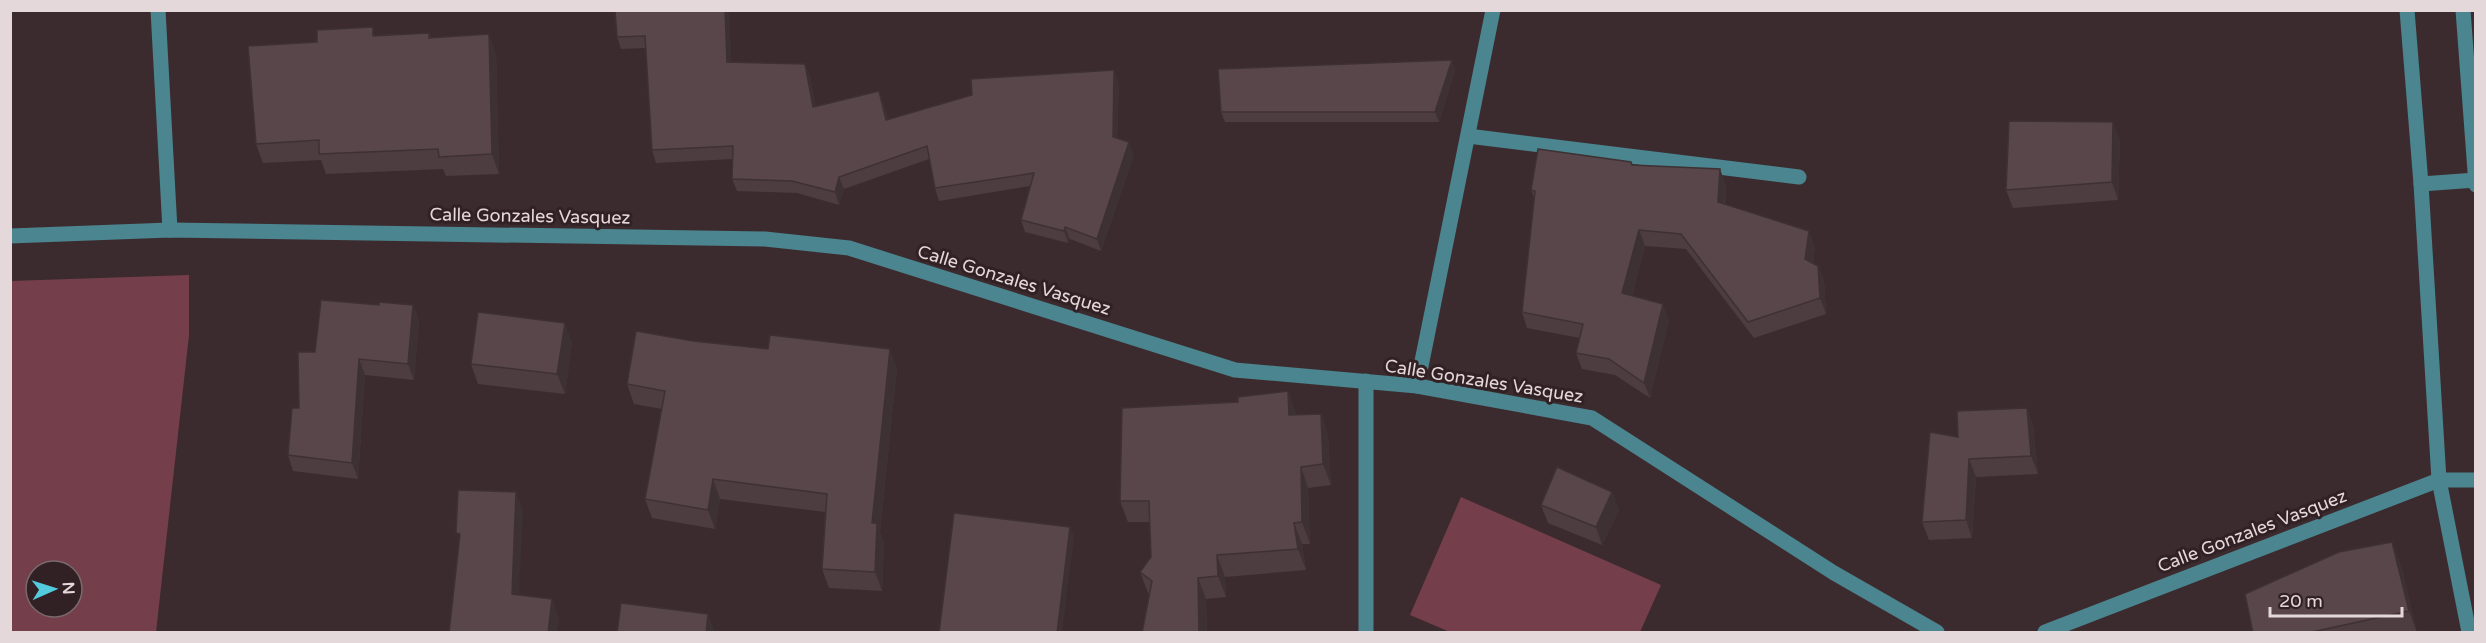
<svg xmlns="http://www.w3.org/2000/svg" width="2486" height="643" font-family="'Varela Round',sans-serif">
<rect width="100%" height="100%" fill="#3c2b2e"/>
<g fill="#743f4b" fill-rule="evenodd">
<path d="M189,275V335L156,632H11V281ZM36,571H72V607H36Z"/>
<path d="M1461,497L1661,585L1640,632H1450L1410,615Z"/>
</g>
<g fill="none" stroke-linecap="round" stroke-linejoin="round">
<g stroke="#4b858f" stroke-width="15">
<path d="M158,10L170,230"/>
<path d="M2407,10L2421,184L2439,480L2469,632"/>
<path d="M2463,10L2476,185"/>
<path d="M1468,136L1799,177"/>
<path d="M2421,184L2476,180"/>
<path d="M10,236L170,230L765,239L849,248L1235,370L1417,386L1592,418L1834,573L1937,632"/>
<path d="M1366,381V632"/>
<path d="M1417,386L1493,10"/>
<path d="M2045,632L2439,480H2476"/>
</g>
</g>
<g fill="#4d3c40">
<path d="M593,10H729L731,62L805,64L810,76L815,107L883,103L888,120L1119,82L1117,138L1134,155L1101,251L1070,239L1068,243L1025,232L1021,220L1030,186L939,201L935,188L929,159L844,189L839,205L797,193L737,191L732,179L733,159L656,163L652,150L646,48L621,49L617,37L615,11L593,12Z"/>
<path d="M429,33L431,38L496,54L499,174L446,176L443,169L326,174L321,160L263,163L256,144L317,42L376,35Z"/>
<path d="M1455,70L1439,122H1225L1221,112Z"/>
<path d="M2120,140L2118,200L2013,208L2006,190Z"/>
<path d="M1632,165L1726,185L1725,204L1815,247L1813,263L1818,266L1824,281L1826,314L1754,338L1686,249L1645,246L1632,295L1669,320L1650,398L1615,375L1582,369L1576,353L1580,338L1527,328L1522,312L1534,198L1531,190Z"/>
<path d="M413,305L419,321L414,380L365,375L358,479L293,471L288,455L299,408L315,352Z"/>
<path d="M693,341L897,368L880,532L884,543L882,591L829,588L822,569L825,512L720,499L715,529L652,518L645,499L662,409L634,404L627,384Z"/>
<path d="M572,342L565,394L478,384L471,364Z"/>
<path d="M1288,391L1296,415L1321,414L1328,435L1331,485L1308,488L1310,544H1302L1306,570L1225,577L1226,597L1206,599L1207,633H1142L1150,595L1148,593L1140,572L1151,557L1150,522H1128L1120,501Z"/>
<path d="M2027,408L2033,426L2038,474L1976,477L1972,538L1929,540L1922,522L1958,437Z"/>
<path d="M1612,492L1619,510L1602,545L1548,523L1541,505Z"/>
<path d="M2392,542L2402,569L2417,633H2253Z"/>
</g>
<g fill="#3e3134">
<path d="M725,10H729L732,74L727,62Z"/>
<path d="M489,34L496,54L499,174L492,154Z"/>
<path d="M1452,60L1455,70L1439,122L1435,112Z"/>
<path d="M805,64L810,76L818,119L813,107Z"/>
<path d="M1114,70L1119,82L1117,149L1113,137Z"/>
<path d="M879,91L883,103L891,133L886,120Z"/>
<path d="M2113,122L2120,140L2118,200L2112,182Z"/>
<path d="M1129,142L1134,155L1101,251L1097,239Z"/>
<path d="M1720,169L1726,185L1723,218L1718,202Z"/>
<path d="M839,177L844,189L839,205L835,192Z"/>
<path d="M1065,227L1070,239L1068,243L1064,231Z"/>
<path d="M1639,230L1645,246L1628,309L1622,293Z"/>
<path d="M1809,231L1815,247L1811,275L1805,259Z"/>
<path d="M1818,266L1824,281L1826,314L1820,298Z"/>
<path d="M1663,304L1669,320L1650,398L1644,383Z"/>
<path d="M413,305L419,321L414,380L408,364Z"/>
<path d="M565,323L572,342L565,394L557,374Z"/>
<path d="M890,349L897,368L880,532L884,543L882,591L875,572L872,523Z"/>
<path d="M359,359L365,375L358,479L352,463Z"/>
<path d="M1288,391L1296,413L1297,437L1289,415Z"/>
<path d="M2027,408L2033,426L2038,474L2031,456Z"/>
<path d="M1321,414L1328,435L1331,485L1323,464Z"/>
<path d="M1969,459L1976,477L1972,538L1966,520Z"/>
<path d="M1301,467L1308,488L1310,544L1302,522Z"/>
<path d="M713,479L720,499L715,529L708,510Z"/>
<path d="M516,492L523,511L518,613L512,594Z"/>
<path d="M1612,492L1619,510L1602,545L1596,527Z"/>
<path d="M1294,523L1302,544L1306,570L1298,549Z"/>
<path d="M1070,527L1074,537L1062,633H1057Z"/>
<path d="M2392,542L2402,569L2417,633L2409,611Z"/>
<path d="M1217,555L1225,577L1226,597L1218,576Z"/>
<path d="M1198,578L1206,599L1207,633H1199Z"/>
<path d="M552,599L559,618L557,633H548Z"/>
<path d="M708,614L715,633H706Z"/>
</g>
<g fill="#59464a" stroke="#3e3134" stroke-width="1.5">
<path d="M615,10H725L727,62L805,64L813,107L879,91L886,120L972,95L971,79L1114,70L1113,137L1129,142L1097,239L1065,227L1064,231L1021,220L1034,173L935,188L927,146L839,177L835,192L792,181L732,179L733,146L652,150L645,36L617,37Z"/>
<path d="M373,27V36L429,33V38L489,34L492,154L439,157L438,149L319,154V140L256,144L248,46L317,42V30Z"/>
<path d="M1452,60L1435,112H1221L1218,69Z"/>
<path d="M2009,121L2113,122L2112,182L2006,190Z"/>
<path d="M1538,149L1631,162L1632,165L1720,169L1718,202L1809,231L1805,259L1818,266L1820,298L1748,322L1681,234L1639,230L1622,293L1663,304L1644,383L1609,359L1576,353L1583,324L1522,312L1535,191L1531,190Z"/>
<path d="M321,300L379,305V302L413,305L408,364L359,359L352,463L288,455L292,408H299L298,352H315Z"/>
<path d="M478,312L565,323L557,374L471,364Z"/>
<path d="M636,331L693,341L768,349L770,335L890,349L872,523H877L875,572L822,569L827,494L713,479L708,510L645,499L665,391L627,384Z"/>
<path d="M1288,391L1289,415L1321,414L1323,464L1301,467L1302,522L1294,523L1298,549L1217,555L1218,576L1198,578L1199,633H1142L1152,581L1140,572L1151,557L1149,501H1120L1122,408L1238,402V397Z"/>
<path d="M2027,408L2031,456L1969,459L1966,520L1922,522L1930,432L1958,437L1957,411Z"/>
<path d="M1557,467L1612,492L1596,527L1541,505Z"/>
<path d="M458,490L516,492L512,594L552,599L548,633H449L460,534L456,533Z"/>
<path d="M954,513L1070,527L1057,633H939Z"/>
<path d="M2392,542L2409,611L2307,633H2253L2245,594L2339,552Z"/>
<path d="M621,603L708,614L706,633H617Z"/>
</g>
<g text-anchor="middle" stroke-width="6" stroke-linejoin="round" paint-order="stroke">
<g font-size="18" fill="#e4d8da" stroke="#322124">
<text transform="translate(530 216) rotate(1)" y="6">Calle Gonzales Vasquez</text>
<text transform="translate(1014 280) rotate(17)" y="6">Calle Gonzales Vasquez</text>
<text transform="translate(1484 381) rotate(9)" y="6">Calle Gonzales Vasquez</text>
<text transform="translate(2252 531) rotate(-21)" y="6">Calle Gonzales Vasquez</text>
</g>
</g>
<rect width="2486" height="643" fill="none" stroke="#e4d8da" stroke-width="24"/>
<g transform="translate(54 589) rotate(87)"><circle r="28" fill="#322124" stroke="#796a6d" stroke-width="1.5"/>
<path d="M0-4.5L10 22L0 15L-10 22Z" fill="#54cadd"/>
<text y="-9" font-size="16" font-weight="bold" text-anchor="middle" fill="#e4d8da">N</text>
</g>
<path d="M2270 607v9h132v-9" fill="none" stroke="#e4d8da" stroke-width="3"/>
<text x="2279" y="607" font-size="18" fill="#e4d8da" stroke="#322124" stroke-width="4.5" paint-order="stroke">20 m</text>
</svg>
